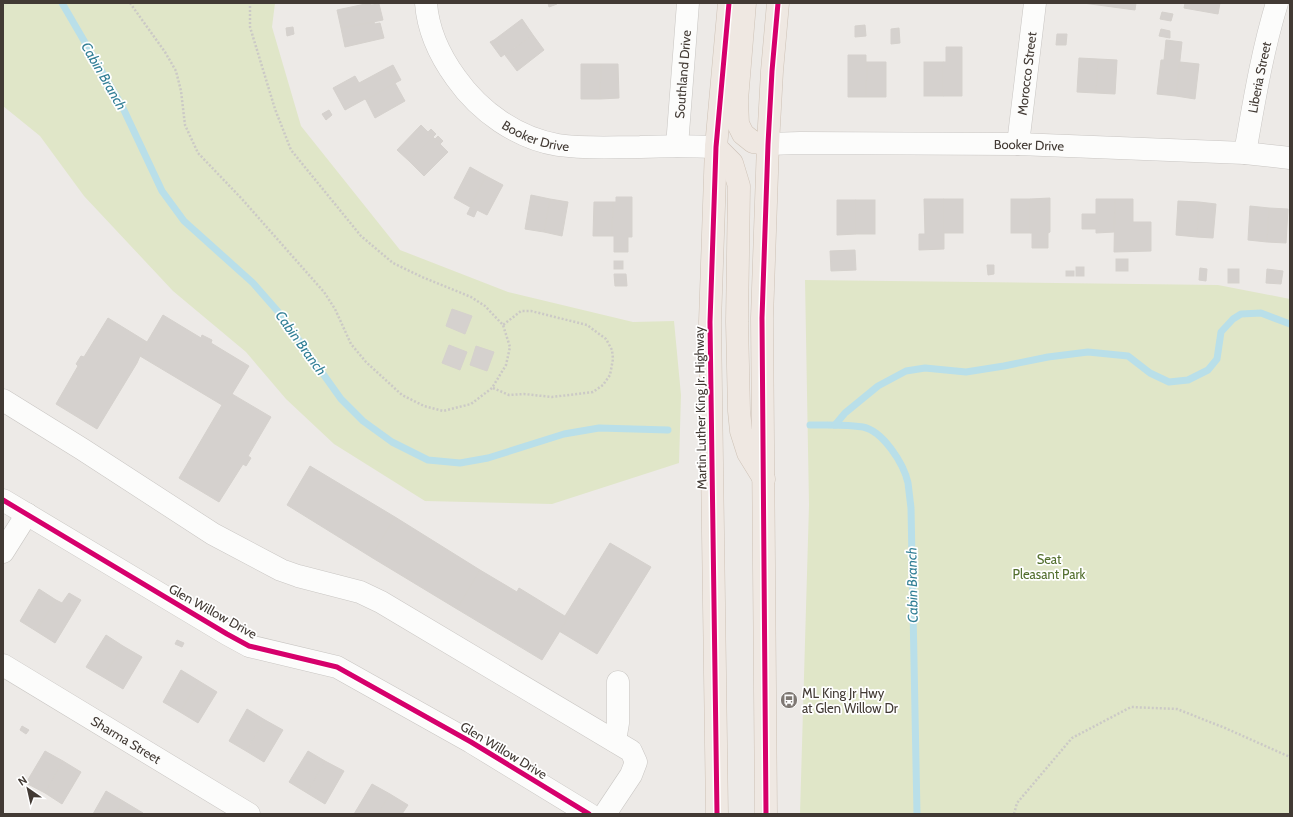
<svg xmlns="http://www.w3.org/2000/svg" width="1293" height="817" font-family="Cabin,sans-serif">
<rect width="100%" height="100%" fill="#edeae7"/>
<g fill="#e0e6c8">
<path d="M3,3H275L272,27L301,126L400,250L508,292L633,322L674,321L681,395L679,463L552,504L425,501L334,444L286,399L246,352L173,291L84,196L40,136L3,106Z"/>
<path d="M805,280L1218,285L1290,299V814H800L809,505Z"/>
</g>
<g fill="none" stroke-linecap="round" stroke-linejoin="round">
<g stroke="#b9dfe9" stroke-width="7">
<path d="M62,3L122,106L162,191L184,221L253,283L281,315L341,399L363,421L392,442L428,460L460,463L488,458L564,434L599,428L668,430"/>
<path d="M810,425C827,425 846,424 863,427C883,431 904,464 908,483C909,491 910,500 911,508L917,814"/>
<path d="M835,425L845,413L878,386L906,371L925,368L966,372L1004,366L1048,357L1088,352L1128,356L1150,373L1169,382L1188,380L1208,370L1217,359L1221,332L1233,319L1241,314L1261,313L1290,324"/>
</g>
</g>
<g fill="#d5d1ce" stroke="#d5d1cd">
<path d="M370,3L371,5L379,4L383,20L341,28L337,10Z"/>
<path d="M548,3H557V4L549,7Z"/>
<path d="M1083,3H1136L1135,10Z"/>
<path d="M1185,3H1220L1218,14L1184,8Z"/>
<path d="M1162,12L1173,14L1171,21L1160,19Z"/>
<path d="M522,19L533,35L505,55L494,40Z"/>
<path d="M374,22L375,24L380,23L384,38L345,47L341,28Z"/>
<path d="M865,25L866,36L855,37V26Z"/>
<path d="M293,27L294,34L287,36L286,28Z"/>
<path d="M899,28L900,43L891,44V29Z"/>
<path d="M1161,29L1170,31V38L1159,36Z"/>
<path d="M1057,34H1067L1066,45H1056Z"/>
<path d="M533,35L544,50L517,71L505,55Z"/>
<path d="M494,40L505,54L501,57L490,42Z"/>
<path d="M1166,40L1182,42L1176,96L1157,94L1161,60H1164Z"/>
<path d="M946,47H962V96H943V62H946Z"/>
<path d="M848,55H866V62H867L866,97H848Z"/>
<path d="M1079,58L1098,59L1096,93L1077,92Z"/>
<path d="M1098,59L1117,60L1115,94L1096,93Z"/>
<path d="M867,62H886V97H866Z"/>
<rect x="924" y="62" width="19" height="34"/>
<path d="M1180,62L1199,64L1195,99L1176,96Z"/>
<path d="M581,64H601L600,99H581Z"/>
<path d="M601,64H618L619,98L600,99Z"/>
<path d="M393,65L401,80L395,83L387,68Z"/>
<path d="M387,68L395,83L366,100L365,99L345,110L333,88L355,76L359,83Z"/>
<path d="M395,83L405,101L375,118L366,100Z"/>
<path d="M329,110L332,115L326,120L322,114Z"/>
<path d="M421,125L433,137L409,161L397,150Z"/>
<path d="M431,129L436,134L433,137L428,132Z"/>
<path d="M438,136L443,141L440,144L435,139Z"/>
<path d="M433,137L448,152L424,176L409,161Z"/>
<path d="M470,167L486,176L470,207L454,198Z"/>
<path d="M486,176L503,185L487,215L477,210L474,217L467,214Z"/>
<path d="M531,195L550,199L544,232L525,229Z"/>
<path d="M616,197H632V237H628V252H614V236H612L613,202H616Z"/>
<path d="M1050,198V232L1048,233V248H1032V233H1030V199Z"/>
<path d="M550,199L568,202L562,236L544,232Z"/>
<path d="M924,199H944V249L919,250V234H925Z"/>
<rect x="944" y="199" width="19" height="34"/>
<rect x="1011" y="199" width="19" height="34"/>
<path d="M1096,199H1115L1114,232L1096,233V229H1082V214H1096Z"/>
<path d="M1115,199H1133V222H1151V251L1114,252Z"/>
<path d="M837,200H856V234L837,235Z"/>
<rect x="856" y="200" width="19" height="34"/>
<path d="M1178,201L1199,202L1197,237L1176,235Z"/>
<path d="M594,202H613L612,236H593Z"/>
<path d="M1199,202L1216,204L1213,238L1197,237Z"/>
<path d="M1250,206L1269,208L1267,242L1248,240Z"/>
<path d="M1269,208L1288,209L1286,243L1267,242Z"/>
<path d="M855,250L856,270L831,271L830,251Z"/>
<rect x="1116" y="259" width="12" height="12"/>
<rect x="614" y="261" width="9" height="8"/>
<path d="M987,265H994V274L988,275Z"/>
<rect x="1076" y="267" width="8" height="9"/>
<path d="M1200,268L1207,269L1206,281L1199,280Z"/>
<rect x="1228" y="269" width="11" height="14"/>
<path d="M1267,269L1283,271L1281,284L1266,283Z"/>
<rect x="1066" y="271" width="8" height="5"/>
<path d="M614,274H626L627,286H615Z"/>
<path d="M452,309L472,316L465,334L446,326Z"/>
<path d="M163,315L201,338L202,335L212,340L211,343L249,366L232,394L222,405L140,356V354Z"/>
<path d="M108,318L147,342L140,354V356L137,363L97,429L56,404L78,366L76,364L81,356L84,357Z"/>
<path d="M449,345L467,352L460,370L442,363Z"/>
<path d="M476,346L494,352L487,371L470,365Z"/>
<path d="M232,394L271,417L248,456L251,458L246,466L243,464L219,502L179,478L222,405Z"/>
<path d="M310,466L395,517L371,557L287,505Z"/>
<path d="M395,517L480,570L457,609L371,557Z"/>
<path d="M610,543L651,567L597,654L559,631L568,618L565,616Z"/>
<path d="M480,570L517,592L519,588L568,618L542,660L457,609Z"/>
<path d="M39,589L56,600L36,631L20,621Z"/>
<path d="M69,593L81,600L55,643L36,631L56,600L62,603Z"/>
<path d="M106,635L123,646L103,677L86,667Z"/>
<path d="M177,640L184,643L182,647L175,644Z"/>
<path d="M123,646L142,657L123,689L103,677Z"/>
<path d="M181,670L199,681L180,712L163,702Z"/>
<path d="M199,681L217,692L198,723L180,712Z"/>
<path d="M247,709L265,720L246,751L229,741Z"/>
<path d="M265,720L283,730L264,762L246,751Z"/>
<path d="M22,726L29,730L26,734L20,730Z"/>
<path d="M45,751L63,761L45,793L26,783Z"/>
<path d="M308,751L325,761L307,793L289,782Z"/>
<path d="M63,761L81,772L62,804L45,793Z"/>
<path d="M325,761L344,771L325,804L307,793Z"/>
<path d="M372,784L390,794L378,814H354Z"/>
<path d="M106,791L123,801L116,814H93Z"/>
<path d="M390,794L408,805L402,814H378Z"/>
<path d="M123,801L143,813L142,814H116Z"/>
</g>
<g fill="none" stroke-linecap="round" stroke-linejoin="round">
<defs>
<g id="minor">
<path id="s1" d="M426,3C428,31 440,56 456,78C480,112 517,138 558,145C585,149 613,147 640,147C666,146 691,146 716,147"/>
<path id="s2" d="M768,144L800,143L1018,144L1245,153L1290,158"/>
<path id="s3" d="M1018,144L1035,3"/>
<path id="s4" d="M677,146L688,3"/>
<path id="s5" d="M1245,153C1254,102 1262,52 1277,3"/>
<path d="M3,400L82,449L213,534L281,570L298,576L360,592L381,602L631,751L636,762L631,775L605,814"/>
<path d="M3,500L227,634L249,646L337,667L471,742L589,814"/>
<path d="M3,552L27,514"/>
<path id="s6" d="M3,665L249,814"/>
<path d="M615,741L618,723V682"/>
</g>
<g id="major">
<path d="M745,3L737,100L738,124L743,134L753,142L768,144"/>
<path d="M716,147L732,163L739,186L737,322L739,411L741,431L748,453L764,479"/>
<path d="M717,814L710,322L716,147L729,3"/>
<path d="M766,814L762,318L768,144L772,71L778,3"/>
</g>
</defs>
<use href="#minor" stroke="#c9c6c3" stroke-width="23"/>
<use href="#major" stroke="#cec2b6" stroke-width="23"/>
<g stroke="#cbc9c6" stroke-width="2.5" stroke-dasharray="2 2" stroke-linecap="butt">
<path d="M130,3L165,52L176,71L181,91L185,125L198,153L242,199L324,292L335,309L351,344L366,362L402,395L424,406L443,411L471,404L492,388L506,365L510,347L503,325L485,306L471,297L422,277L393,263L361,236L291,150L275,109L250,27V3"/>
<path d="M493,388L509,395L524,394L552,397L593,392L603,385L610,375L613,359L612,350L606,339L587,325L531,311H521L503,325"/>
<path d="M1014,814L1017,803L1072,738L1131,707L1177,709L1225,728L1290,757"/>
</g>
<use href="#minor" stroke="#fcfcfb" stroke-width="22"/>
<use href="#major" stroke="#efe8e2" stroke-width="22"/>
<defs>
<g id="cycleway">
<path d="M3,500L227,634L249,646L337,667L471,742L589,814"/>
<path d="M717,814L710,322L716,147L729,3"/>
<path d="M766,814L762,318L768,144L772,71L778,3"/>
</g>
</defs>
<use href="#cycleway" stroke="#fff" stroke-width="8"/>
<use href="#cycleway" stroke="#d6006c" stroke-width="5"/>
</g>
<defs>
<symbol id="bus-disc" viewBox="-11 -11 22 22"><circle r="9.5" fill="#7e7873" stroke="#fff"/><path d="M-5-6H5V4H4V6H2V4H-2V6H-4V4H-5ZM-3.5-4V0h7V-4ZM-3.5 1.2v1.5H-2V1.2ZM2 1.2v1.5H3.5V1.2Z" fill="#fff"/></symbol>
</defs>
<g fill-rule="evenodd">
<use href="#bus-disc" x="779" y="690" width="20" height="20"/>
</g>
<g text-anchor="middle" stroke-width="3.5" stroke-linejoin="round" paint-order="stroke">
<g font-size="13" fill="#423a34" stroke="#fff">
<text dy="5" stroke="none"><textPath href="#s3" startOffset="71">Morocco Street</textPath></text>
<text dy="5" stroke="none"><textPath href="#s4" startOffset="72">Southland Drive</textPath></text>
<text dy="5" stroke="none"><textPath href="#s5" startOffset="77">Liberia Street</textPath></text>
<text dy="5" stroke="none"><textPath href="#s1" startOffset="183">Booker Drive</textPath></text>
<text dy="5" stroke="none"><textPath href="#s2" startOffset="261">Booker Drive</textPath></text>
<text transform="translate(700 408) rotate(-91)" y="5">Martin Luther King Jr. Highway</text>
<text transform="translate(213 611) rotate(29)" y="5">Glen Willow Drive</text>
<text dy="5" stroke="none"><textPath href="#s6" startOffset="144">Sharma Street</textPath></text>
<text transform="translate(504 750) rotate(31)" y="5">Glen Willow Drive</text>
</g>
<g font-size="13" fill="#526e2d" stroke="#fff">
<text x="1049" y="564">Seat<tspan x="1049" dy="15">Pleasant Park</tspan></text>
</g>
<g font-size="13" fill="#423a34" stroke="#fff" text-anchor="start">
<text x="802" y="698">ML King Jr Hwy<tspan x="802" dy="15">at Glen Willow Dr</tspan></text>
</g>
<g font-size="14" font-style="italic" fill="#327f96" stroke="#fff">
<text transform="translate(104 76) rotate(60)" y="5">Cabin Branch</text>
<text transform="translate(301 343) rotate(54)" y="5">Cabin Branch</text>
<text transform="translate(912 585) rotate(-91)" y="5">Cabin Branch</text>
</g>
</g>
<rect width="1293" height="817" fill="none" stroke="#423a34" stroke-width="8"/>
<g transform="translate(28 789) rotate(326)" stroke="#ffffff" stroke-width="3" paint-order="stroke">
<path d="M0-3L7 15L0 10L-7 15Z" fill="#423a34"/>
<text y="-6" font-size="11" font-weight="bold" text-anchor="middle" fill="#423a34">N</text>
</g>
</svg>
